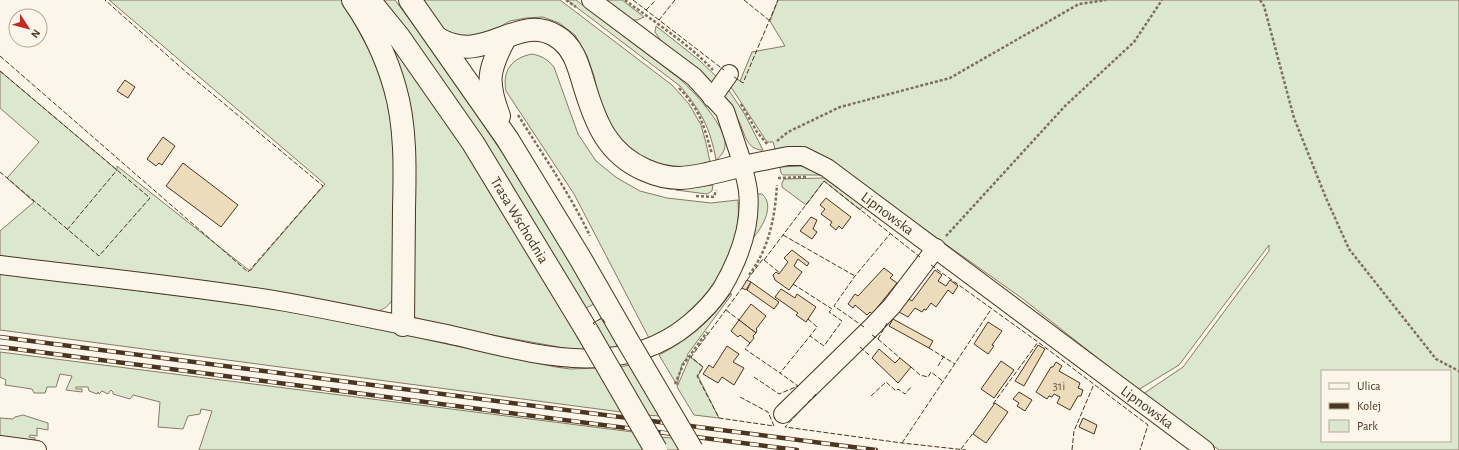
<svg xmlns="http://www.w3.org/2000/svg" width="1459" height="450" font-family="'Alegreya Sans',sans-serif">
<rect width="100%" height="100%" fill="#fbf6e9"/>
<g fill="#dce7d0" stroke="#887966" fill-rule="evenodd">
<path d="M109,0H342L383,76L395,136V295C390,305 385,310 374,312L0,256V231L34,202L7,178L39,142L0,108V71L117,170V166L250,271L325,184Z"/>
<path d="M381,0H395C469,96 533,199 594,304L584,309Z"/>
<path d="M421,0H560L672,85L689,104L701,125L706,143L710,162L685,168L655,164L631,151L612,131L601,106L594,76L587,56L575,35L559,23L543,17L526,18L510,21L494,30L467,40L444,30Z"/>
<path d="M567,0H576L680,79C694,92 722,122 725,141C726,149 722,156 716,160C710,127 701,111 680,86Z"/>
<path d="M602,0H622L644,17L637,20H633Z"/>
<path d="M778,0H1459V450H1219L1143,394L1183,367L1269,251V245L1179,365L1138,390L1023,299L817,153C802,148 791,146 775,149L773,142H767L729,84L733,76L740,81L752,52L785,46L770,21ZM1322,371H1450V441H1322Z"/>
<path d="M374,22C392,46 411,71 428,95C486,177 536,265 586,352L421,322L414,316L411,312L413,165Z"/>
<path d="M656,26L699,60L719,79L713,85L663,44L655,32Z"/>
<path d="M532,54C542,56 547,59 554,67L578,134L596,161L617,178L640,191L667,198L711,203L738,200C738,206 739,212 738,218C736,254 714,291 688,314C677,324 662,332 650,340L574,194L506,91C502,70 512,58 532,54Z"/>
<path d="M726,86L744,113L763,150C745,150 745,131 737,118C733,111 727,105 722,98Z"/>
<path d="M801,166L810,168L826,175H783L781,173L780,167Z"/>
<path d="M824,178L863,206L860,210L824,181L806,205L782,187V183L784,179Z"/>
<path d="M713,185L712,191L707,194L676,190Z"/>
<path d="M757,194H762C775,205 763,226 754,237Z"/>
<path d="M0,273L281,309L556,367L570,369L597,368L621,412L0,330Z"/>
<path d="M730,294H732L687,355L688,356L682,364L677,385L659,355C691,338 708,323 730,294Z"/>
<path d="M602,318L619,347L609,349L593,323Z"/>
<path d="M0,352L633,432L643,450H199L212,411L201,409L200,414L188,416L183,429L158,427L160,402L133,395L130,399L113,394V392L111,390L108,394L102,391L99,394L98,392L97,394L89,391L88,387H76V389H82V392L66,390L72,376L60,374L56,387H47L45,393H34L32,389L5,385L6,380L0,377Z"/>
<path d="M690,357L703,367L698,376L719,418L694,415L677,387Z"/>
<path d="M630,365L660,416L646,415L619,367Z"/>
<path d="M23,415L48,423V430L37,428V436L30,435L29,437L35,438V440L0,439V418L13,419L15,417Z"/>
<path d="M659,437L673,438L680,450H667Z"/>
</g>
<g fill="#ecdcbc" stroke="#4a3520">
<path d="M125,80L135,87L128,98L117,91Z"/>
<path d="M163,137L175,146L162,165L159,163L156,166L147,159Z"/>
<path d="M183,163L238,205L221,227L166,186Z"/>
<path d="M826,198L851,217L842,229L839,226L836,230L830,225L832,222L821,214L825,209L820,205Z"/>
<path d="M811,217L817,220L813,229L817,232L812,239L800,231Z"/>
<path d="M792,250L809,263L807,266L798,259L794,266L802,272L789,290L775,280L773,275L776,272L779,274L788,262L784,258Z"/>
<path d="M884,268L893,275L890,278L897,283L872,314L870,312L867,315L855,305L853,308L848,304L855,294L858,296Z"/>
<path d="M935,270L942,275L938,281L946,286L950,280L958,286L953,294L948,290L936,307L931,303L926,310L924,309L922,312L915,308L908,317L899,312L909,299L912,301Z"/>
<path d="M747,280L751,282L746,290L742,288Z"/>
<path d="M751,282L779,302L774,309L747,290Z"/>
<path d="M781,289L795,298L797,294L816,307L806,322L796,315L798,313L775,297Z"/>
<path d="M751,304L766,316L756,329L757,330L756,333L739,320Z"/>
<path d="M893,319L933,341L929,348L889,326Z"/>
<path d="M739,320L756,333L753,336L754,338L750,343L740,335L738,337L731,331Z"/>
<path d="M988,322L1002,331L992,345L994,346L988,354L974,344Z"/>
<path d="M1038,345L1045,349L1024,386L1015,381Z"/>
<path d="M727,346L739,354L733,362L744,368L734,385L722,377L718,383L703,374L709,365L713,368Z"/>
<path d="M879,349L895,363L900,358L911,367L898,383L872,358Z"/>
<path d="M1001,361L1014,370L994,398L981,389Z"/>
<path d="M1056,362L1062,366L1059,371L1080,383L1078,388L1083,390L1081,396H1078L1070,410L1057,403L1060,397L1054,394L1052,397L1049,396L1047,399L1036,392L1051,367H1053Z"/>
<path d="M1019,392L1032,400L1025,411L1017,406L1019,403L1013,399Z"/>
<path d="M995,403L1008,412L986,443L973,434Z"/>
<path d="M1083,418L1097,425L1094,434L1079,427Z"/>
</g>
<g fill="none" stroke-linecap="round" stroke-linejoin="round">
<defs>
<g id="minor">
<path id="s1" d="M591,0L694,77L725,111L743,165L788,156H803L827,168L1205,450"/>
<path d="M712,98L729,74"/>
<path d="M0,265C95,277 191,286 286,302C340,312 394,323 447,334C528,352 618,383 689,324C702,313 713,302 722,288C739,259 752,226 748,191C747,182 744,174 743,165"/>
<path d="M783,414L873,326L892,306L936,248"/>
<path d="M0,445L37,450"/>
</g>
<g id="major">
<path d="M353,0C372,27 386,56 395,88C406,126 405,169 404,209C404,248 403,286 403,325"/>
<path id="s2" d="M369,0L399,37L473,143L587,331"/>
<path d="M410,0L508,140L580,258L626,338"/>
<path d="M437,38C485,67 517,12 556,36C575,47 579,69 585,88C596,124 608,154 645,170C656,175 668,178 680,178C701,177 723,170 743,165"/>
<path d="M499,116C486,82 488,70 505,38"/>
</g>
</defs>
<use href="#minor" stroke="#4a3520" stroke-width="20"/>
<use href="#major" stroke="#4a3520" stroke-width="24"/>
<g stroke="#7f6f5c" stroke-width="2.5" stroke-dasharray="3 2" stroke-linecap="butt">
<path d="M566,0L576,7"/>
<path d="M625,0C654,22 688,43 713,70"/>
<path d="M1260,0L1264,6L1294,118L1326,198L1349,249L1436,359L1459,371"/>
<path d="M679,88C701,111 703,124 712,154"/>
<path d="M741,104L757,132L767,144"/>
<path d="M518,115C543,155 570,194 590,236"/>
<path d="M777,141L788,132L840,107L950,78L1079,4L1106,0"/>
<path d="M778,178L806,177"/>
<path d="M696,196L714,197L716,190"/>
<path d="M946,236L1065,106L1134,42L1162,0"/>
<path d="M749,275C769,249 775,217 777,185"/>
<path d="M675,384L683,365L707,332"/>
</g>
<use href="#minor" stroke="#fbf6e9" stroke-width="18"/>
<use href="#major" stroke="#fbf6e9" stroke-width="22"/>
<defs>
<g id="rail">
<path d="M0,337L876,450"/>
<path d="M0,347L797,450"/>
</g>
</defs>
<use href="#rail" stroke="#4a3520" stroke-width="4.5"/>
<use href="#rail" stroke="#fbf6e9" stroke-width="3" stroke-dasharray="9" stroke-linecap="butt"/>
<defs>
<g id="major-bridge">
<path d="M587,331L656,450"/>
<path d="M626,338L692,450"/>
</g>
</defs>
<use href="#major-bridge" stroke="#4a3520" stroke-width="24" stroke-linecap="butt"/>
<use href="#major-bridge" stroke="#fbf6e9" stroke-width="22"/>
<g stroke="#4a3520" stroke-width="1" stroke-dasharray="5 2" stroke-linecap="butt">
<path d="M633,0L659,20"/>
<path d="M675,0L659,20L724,70"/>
<path d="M744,0L770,21"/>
<path d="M646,10L656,0"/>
<path d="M0,56L248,272L323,186L186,72L105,0"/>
<path d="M0,71L150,198L99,256L0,172"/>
<path d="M734,77L743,83L778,0"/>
<path d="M67,230L117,170"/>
<path d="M783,235L855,276"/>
<path d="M764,260L780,273"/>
<path d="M931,265L1038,342L1148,425L1140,450"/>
<path d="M747,280L763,259L764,260L824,181L920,257"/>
<path d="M793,284L832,309"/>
<path d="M726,310L739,320"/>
<path d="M808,319L817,327L810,336"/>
<path d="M595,325L593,323L602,318L606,324"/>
<path d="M864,327L834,306L855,276L890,234"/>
<path d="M872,335L878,339L887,323"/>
<path d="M878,339L900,358"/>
<path d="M750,343L745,349L780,373"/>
<path d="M860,347L869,355"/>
<path d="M929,348L955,364"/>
<path d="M938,366L944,356"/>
<path d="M911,367L920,375L928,377L931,372L944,382"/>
<path d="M754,377L779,394L798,386L780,373L810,336L824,346L842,321L829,312L832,309"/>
<path d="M816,394L785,427L902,443L966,450"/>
<path d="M871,396L886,382L896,391L898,389L905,394L912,386"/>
<path d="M740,397L768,412L774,426L719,418L697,376L703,367L691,357L742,288"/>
<path d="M993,404L1038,342"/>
<path d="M902,443L992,308"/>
<path d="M961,449L974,432"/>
<path d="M1072,450L1074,431L1094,384"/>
</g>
</g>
<g text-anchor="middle" stroke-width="3" stroke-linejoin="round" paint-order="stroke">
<g font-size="13" fill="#725f47">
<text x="1059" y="390">31i</text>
</g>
<g font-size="15" fill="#4a3520" stroke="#fbf6e9">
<text dy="5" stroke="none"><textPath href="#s1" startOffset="395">Lipnowska</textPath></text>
<text dy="5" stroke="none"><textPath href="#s2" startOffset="267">Trasa Wschodnia</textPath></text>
<text dy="5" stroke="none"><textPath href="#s1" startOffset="719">Lipnowska</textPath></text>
</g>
</g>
<rect x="1321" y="370" width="130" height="72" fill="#fbf6e9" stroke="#b4a999"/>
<rect x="1329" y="383" width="20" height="6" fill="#fbf6e9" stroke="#b4a999"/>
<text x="1357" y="390" font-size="12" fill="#4a3520">Ulica</text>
<rect x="1329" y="403" width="20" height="6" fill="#4a3520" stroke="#b4a999"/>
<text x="1357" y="410" font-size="12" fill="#4a3520">Kolej</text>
<rect x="1329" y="420" width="20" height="12" fill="#dce7d0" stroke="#b4a999"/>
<text x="1357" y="430" font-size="12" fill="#4a3520">Park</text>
<g transform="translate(28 28) rotate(126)"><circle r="19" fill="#fbf6e9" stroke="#b4a999"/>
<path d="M0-3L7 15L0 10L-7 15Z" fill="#c62828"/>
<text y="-6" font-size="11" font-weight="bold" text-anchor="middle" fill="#4a3520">N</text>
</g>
</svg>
